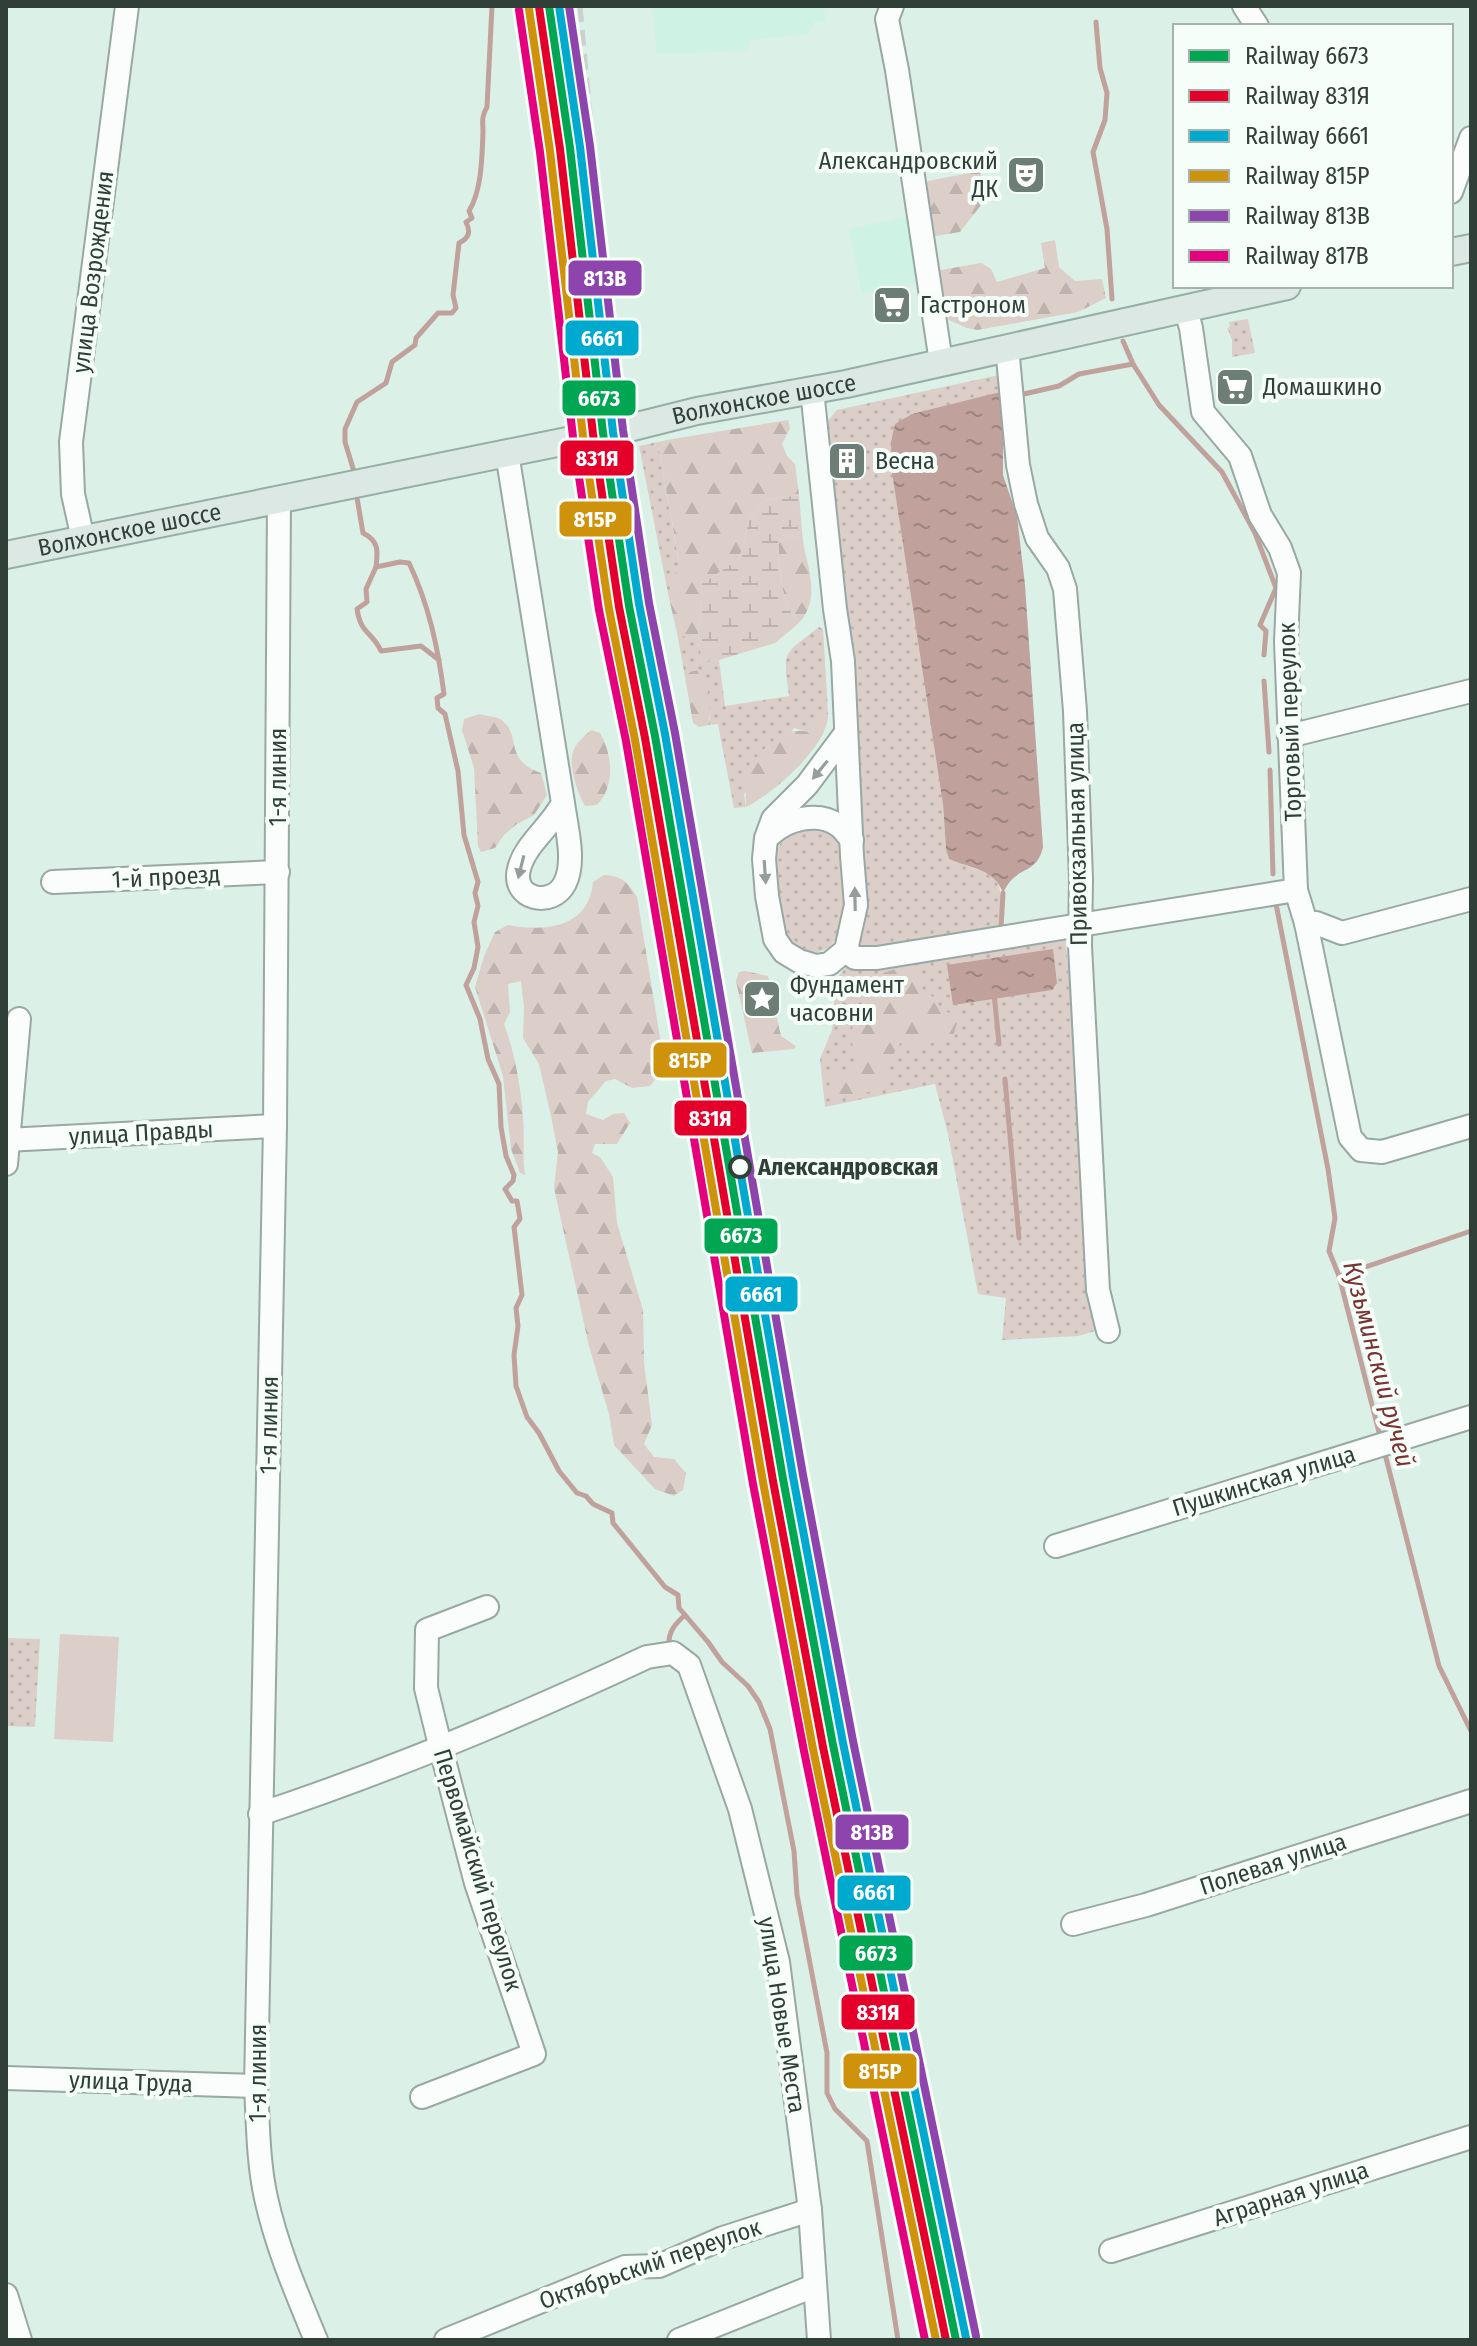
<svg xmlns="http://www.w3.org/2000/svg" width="1477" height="2346" font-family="'Fira Sans Condensed',sans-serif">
<defs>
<pattern id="grass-dots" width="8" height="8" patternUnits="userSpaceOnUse" patternTransform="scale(2)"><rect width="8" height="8" fill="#dccec8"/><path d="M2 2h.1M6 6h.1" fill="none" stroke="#bdb2ad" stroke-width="1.8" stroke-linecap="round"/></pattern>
<pattern id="forest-firs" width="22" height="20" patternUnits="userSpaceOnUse" patternTransform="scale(2)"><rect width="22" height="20" fill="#dccec8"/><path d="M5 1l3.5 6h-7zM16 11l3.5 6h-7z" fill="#bdb2ad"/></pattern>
<pattern id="wetland-marsh" width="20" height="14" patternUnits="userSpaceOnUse" patternTransform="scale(2)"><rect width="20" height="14" fill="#dccec8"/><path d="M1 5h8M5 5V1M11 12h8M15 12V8" fill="none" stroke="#bdb2ad"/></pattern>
<pattern id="water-ripples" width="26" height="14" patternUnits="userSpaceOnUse" patternTransform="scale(2)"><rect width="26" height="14" fill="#c1a19b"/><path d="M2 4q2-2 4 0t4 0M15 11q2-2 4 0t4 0" fill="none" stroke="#9d857f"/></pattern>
</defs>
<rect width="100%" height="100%" fill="#dbf0e7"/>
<g fill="#cef2e3">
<path d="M652,6H824L825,22H814L809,34L751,40L746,51L657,54Z"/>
<path d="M909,216L921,281L862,293L849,229Z"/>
</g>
<g fill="url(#grass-dots)">
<path d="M1248,319L1255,353L1232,357V339L1227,328L1230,327L1229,322Z"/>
<path d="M999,375L1000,392L956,405L943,804L946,849L949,859C998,879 1004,870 1001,928L871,952L857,948L825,424L837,410Z"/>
<path d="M667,440L659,449L679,562L669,598L639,446Z"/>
<path d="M819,627L823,629L828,712L810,732L794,728L744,794L746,807L734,808L718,724L708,725L710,717L690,672L685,677L677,633L691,639L698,634L702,661L719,660L725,706L789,696C783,649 782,656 819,627Z"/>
<path d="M809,830C820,832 831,831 838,840C855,862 853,955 813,952C799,951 792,945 783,934C780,910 764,854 785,839C791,834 802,832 809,830Z"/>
<path d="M1065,934L1102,1329L1078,1336L1002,1340L1006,1298L978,1294L948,1134L935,1084L825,1107L820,1059L832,1030L836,979L848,965Z"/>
<path d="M8,1638L40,1639L35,1727L6,1726Z"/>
</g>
<g fill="url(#forest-firs)">
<path d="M980,171L985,200L960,232L930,237L922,188L928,181Z"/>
<path d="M1055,240L1059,267L1075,281L1102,279L1106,298L1078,312L977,330L967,328L949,320L941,303L935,271L981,263L991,269L997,282L1045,268L1041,243Z"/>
<path d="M788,420L790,428L782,444L787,456L795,464L799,495L765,500L750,518L739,559L702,584L698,634L691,639L677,633L669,598L679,561L659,449L667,440Z"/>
<path d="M792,535L803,542C808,570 821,599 799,623C779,603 781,569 778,543Z"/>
<path d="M699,670C711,682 711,709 708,725L699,727L693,723L685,677L690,672Z"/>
<path d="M828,712C831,744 773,794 746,807L745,769C766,749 779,725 810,732Z"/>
<path d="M480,714C486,716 495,716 500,719C523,733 502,760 541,773L547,795L534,815L517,824L504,835L495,848L481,852L478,846L474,768L462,730L464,719Z"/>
<path d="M591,730L600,733C613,756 615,786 597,805L585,806C578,794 570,770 572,756C574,744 583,737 591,730Z"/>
<path d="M604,875C622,876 628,882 637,897L662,1050L659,1074L650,1086L632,1088L615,1079L606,1081L588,1102L586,1114L603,1120L613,1114L624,1113L630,1123L617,1144H595L592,1153L600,1157L613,1177L617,1223L643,1310L644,1363L652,1425L644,1444L654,1457L674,1459L686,1473L683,1490L674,1496L655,1489L614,1445L609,1414L589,1346L554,1188L558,1152L551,1116L539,1064L523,1038L524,1007L521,981L508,984L510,1012L504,1024C515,1054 521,1087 523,1118C525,1137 522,1156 525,1175L520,1173L511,1149L503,1076L475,987L484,956L495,932L508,925C545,932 589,928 593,882Z"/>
<path d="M906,966L921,973V988L933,997L940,1009L959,1017L953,1036L909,1051L901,1042C890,1056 887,1071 886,1089L833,1098L829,1082L835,1071L855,1070L859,1056L849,1038C851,1032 853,1024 857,1018C865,1007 872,1001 866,986L876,975Z"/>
<path d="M745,971L768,976L770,984L748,989L752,1013L775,1010L781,1036L796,1046L794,1049L752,1053L736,981L739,972Z"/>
</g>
<path fill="url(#wetland-marsh)" d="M799,495L803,542L792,535L778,543C781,570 779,603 799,623L775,643L719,660L702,661L698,634L702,584L739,559L750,518L765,500Z"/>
<path fill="#dccec8" d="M60,1634L119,1637L113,1742L54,1739Z"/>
<g fill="url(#water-ripples)">
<path d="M1000,392L1003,395V475L1017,516L1025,585L1043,847C1036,877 1017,863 1003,893C995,869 969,868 949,859L946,849L943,804L892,472L891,442L895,424L912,414Z"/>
<path d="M1053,949L1057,983L1052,990L953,1005L947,965Z"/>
</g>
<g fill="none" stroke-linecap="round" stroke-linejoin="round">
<g stroke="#c1a19b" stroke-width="5">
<path d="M1096,22L1100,68L1107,93L1105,120L1093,152L1107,229L1112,299"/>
<path d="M1123,341L1133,364L1159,405L1222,472L1255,533L1276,588L1260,625L1266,631L1264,655"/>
<path d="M1024,394L1059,386L1079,374L1133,364"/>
<path d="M356,478L345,442V429L357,402L386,383L392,362L415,345L416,338L438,313H452L456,308L453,295L459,243C469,238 471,232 466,222L472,218L469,211C482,190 482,156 483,132C483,122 481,117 487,107L492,6"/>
<path d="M356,492L363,533C379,541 378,551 376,567L400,562L409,563C429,605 438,648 444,694L437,698L438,708L445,714L458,771L464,835L478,882L475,893L478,906L474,922L478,947L474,968L466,985L480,1019L488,1059L499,1084L501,1127L506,1156L514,1175L513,1181L505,1189L512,1201H517L520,1219L514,1227L522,1295L516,1308L518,1326L514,1355L516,1386L527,1417L539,1433L559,1471L577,1493L586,1496L593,1504L612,1513L613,1523L665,1587L678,1595L679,1608L708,1642L722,1662L748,1686L759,1702L770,1729L794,1851L797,1895L827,2053V2093L835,2109L867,2141L898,2340"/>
<path d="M376,567L366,589L367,602L357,609C361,635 372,631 381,651L421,646L439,660"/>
<path d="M1264,681L1269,752"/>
<path d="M1270,770L1273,874"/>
<path d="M1276,904L1328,1169L1335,1218L1329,1251L1339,1276L1381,1440"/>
<path d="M1001,928L1003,893"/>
<path d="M994,993L999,1044"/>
<path d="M1005,1079L1019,1238"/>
<path d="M1339,1276L1471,1231"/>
<path d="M1384,1450L1439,1666L1471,1731"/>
<path d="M669,1645C668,1632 675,1624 685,1615"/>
</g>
<defs>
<g id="minor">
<path d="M892,6L887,19L897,70L941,362"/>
<path d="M1244,6L1257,26"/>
<path d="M1451,192L1471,138"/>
<path d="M1186,310L1191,328L1203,412L1240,456L1260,515L1280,548L1289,573L1286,642L1296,890L1306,923L1350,1137L1361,1150L1382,1152L1471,1126"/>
<path d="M1007,347L1018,465L1026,504L1037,538L1058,568L1065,589L1075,711L1081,879L1080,946L1098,1290L1108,1331"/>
<path d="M812,390L835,609L843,661L852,856L856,905L846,950L829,964L816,966L799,961L784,952L775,939L767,896L764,859L766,838L773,819L807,785L845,734"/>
<path d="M507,453L563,803C566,826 576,861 565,883C552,909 511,899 519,869C525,844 550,828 563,803"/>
<path d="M279,500L275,1126L256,2086C258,2123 258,2162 266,2198C277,2248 297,2294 316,2340"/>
<path d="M83,539L73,494L71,442L127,6"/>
<path d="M1289,736L1471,691"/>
<path d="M770,835C787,819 817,811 838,825C843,828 848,836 852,840"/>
<path d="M53,882L278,872"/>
<path d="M1306,923H1316L1342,933L1471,899"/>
<path d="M846,950L855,958H877L1296,890"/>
<path d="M6,1140L275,1126"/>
<path d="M6,1164L19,1019"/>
<path d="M1056,1546L1471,1417"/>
<path d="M260,1814C395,1769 519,1717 647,1657L673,1653L689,1665L740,1809L778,1962L810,2210L819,2340"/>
<path d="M1073,1924L1146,1905L1471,1801"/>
<path d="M6,2078L256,2086"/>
<path d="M422,2097L534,2054L476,1883L441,1749L426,1688L427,1630L487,1607"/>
<path d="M1111,2251L1471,2137"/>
<path d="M6,2295L20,2340"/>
<path d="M446,2340L625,2267L659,2266L723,2238L810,2210"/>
<path d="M679,2340L814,2286"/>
</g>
<g id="major">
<path d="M1451,252L1471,248"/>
<path id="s1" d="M6,555L621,430L697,411L846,384L1287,286"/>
</g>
</defs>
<use href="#minor" stroke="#98a8a2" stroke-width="26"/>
<use href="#major" stroke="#95afa5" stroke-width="30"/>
<use href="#minor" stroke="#fafdfb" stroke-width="22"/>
<use href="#major" stroke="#dce8e4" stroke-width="26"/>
<path stroke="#cbd1ce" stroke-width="5" stroke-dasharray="16 8" stroke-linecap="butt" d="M580,6L616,396"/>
<defs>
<path id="rail-1" d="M549,6L570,148L603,433L629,606L655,736L783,1479L833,1745L956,2340"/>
<path id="rail-2" d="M539,7L560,149L593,434L619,607L645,738L773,1481L823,1747L946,2340"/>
<path id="rail-3" d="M559,6L580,147L613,432L639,604L665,734L793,1477L843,1743L966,2338"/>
<path id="rail-4" d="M529,9L550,151L583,436L609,609L635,740L763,1482L813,1749L936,2340"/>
<path id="rail-5" d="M569,6L590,146L623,430L649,603L675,733L803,1475L853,1741L976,2336"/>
<path id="rail-6" d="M519,10L540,152L573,437L599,610L626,741L753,1484L804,1751L925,2340"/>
</defs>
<use href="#rail-1" stroke="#f6fefa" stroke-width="14"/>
<use href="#rail-2" stroke="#f6fefa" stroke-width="14"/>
<use href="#rail-3" stroke="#f6fefa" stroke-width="14"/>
<use href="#rail-4" stroke="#f6fefa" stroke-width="14"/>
<use href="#rail-5" stroke="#f6fefa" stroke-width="14"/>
<use href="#rail-6" stroke="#f6fefa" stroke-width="14"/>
<use href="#rail-1" stroke="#00a651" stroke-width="8"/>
<use href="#rail-2" stroke="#e4002b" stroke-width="8"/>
<use href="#rail-3" stroke="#00a9ce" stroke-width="8"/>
<use href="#rail-4" stroke="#cf920b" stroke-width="8"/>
<use href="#rail-5" stroke="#8e44ad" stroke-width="8"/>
<use href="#rail-6" stroke="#e5007d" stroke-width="8"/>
</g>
<defs><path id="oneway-solid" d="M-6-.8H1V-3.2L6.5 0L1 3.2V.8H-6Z" transform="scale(2)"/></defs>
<g fill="#959e9a">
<use href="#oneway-solid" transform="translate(820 770) rotate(129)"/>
<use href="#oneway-solid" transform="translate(521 867) rotate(104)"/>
<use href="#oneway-solid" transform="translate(765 872) rotate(86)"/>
<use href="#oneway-solid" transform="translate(855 899) rotate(-91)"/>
</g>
<defs>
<symbol id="theatre-square" viewBox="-11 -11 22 22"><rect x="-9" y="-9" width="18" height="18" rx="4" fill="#6c7e76" stroke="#f6fefa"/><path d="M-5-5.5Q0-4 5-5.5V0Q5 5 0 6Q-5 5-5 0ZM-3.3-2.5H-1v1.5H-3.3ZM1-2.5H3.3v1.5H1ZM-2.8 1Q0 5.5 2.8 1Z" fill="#fff"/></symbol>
<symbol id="supermarket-square" viewBox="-11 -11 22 22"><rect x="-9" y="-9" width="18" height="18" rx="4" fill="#6c7e76" stroke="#f6fefa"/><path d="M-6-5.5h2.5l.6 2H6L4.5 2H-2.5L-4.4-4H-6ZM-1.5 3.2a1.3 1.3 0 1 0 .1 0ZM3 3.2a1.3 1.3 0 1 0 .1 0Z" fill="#fff"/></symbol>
<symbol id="building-square" viewBox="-11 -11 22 22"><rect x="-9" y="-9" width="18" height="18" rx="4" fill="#6c7e76" stroke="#f6fefa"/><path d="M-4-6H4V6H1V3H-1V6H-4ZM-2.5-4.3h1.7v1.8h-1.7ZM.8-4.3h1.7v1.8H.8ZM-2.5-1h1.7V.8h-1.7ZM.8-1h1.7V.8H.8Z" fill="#fff"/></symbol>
<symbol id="sight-square" viewBox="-11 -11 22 22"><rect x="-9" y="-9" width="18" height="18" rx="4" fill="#6c7e76" stroke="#f6fefa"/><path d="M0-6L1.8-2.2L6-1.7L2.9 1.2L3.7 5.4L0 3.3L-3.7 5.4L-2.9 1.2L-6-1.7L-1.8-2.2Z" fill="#fff"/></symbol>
</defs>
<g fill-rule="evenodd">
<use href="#theatre-square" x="1004" y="153" width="44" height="44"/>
<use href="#supermarket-square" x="870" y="283" width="44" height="44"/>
<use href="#supermarket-square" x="1213" y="365" width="44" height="44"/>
<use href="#building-square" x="825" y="439" width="44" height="44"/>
<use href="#sight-square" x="740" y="977" width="44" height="44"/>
</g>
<circle fill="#f6fefa" stroke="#304039" stroke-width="4" cx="740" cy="1167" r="10"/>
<g text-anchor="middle" stroke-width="8" stroke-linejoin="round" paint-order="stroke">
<g font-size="24" fill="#304039" stroke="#f6fefa" text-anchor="start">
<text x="998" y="169" text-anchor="end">Александровский<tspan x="998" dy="28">ДК</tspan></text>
<text x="920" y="313">Гастроном</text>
<text x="1263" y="395">Домашкино</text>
<text x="875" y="469">Весна</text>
<text x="790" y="993">Фундамент<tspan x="790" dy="28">часовни</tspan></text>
</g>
<g font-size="24" fill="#304039" stroke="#f6fefa">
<text transform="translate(93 272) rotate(-83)" y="8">улица Возрождения</text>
<text dy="8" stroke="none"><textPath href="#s1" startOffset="774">Волхонское шоссе</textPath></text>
<text dy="8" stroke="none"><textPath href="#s1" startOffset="126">Волхонское шоссе</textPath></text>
<text transform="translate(1290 722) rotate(-92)" y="8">Торговый переулок</text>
<text transform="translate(278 777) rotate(-90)" y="8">1-я линия</text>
<text transform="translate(1077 834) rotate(-91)" y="8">Привокзальная улица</text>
<text transform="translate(166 877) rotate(-3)" y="8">1-й проезд</text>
<text transform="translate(141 1133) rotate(-3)" y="8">улица Правды</text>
<text transform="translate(269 1425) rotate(-89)" y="8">1-я линия</text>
<text transform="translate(1264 1481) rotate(-17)" y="8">Пушкинская улица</text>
<text transform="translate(1273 1864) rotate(-18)" y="8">Полевая улица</text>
<text transform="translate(478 1870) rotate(73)" y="8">Первомайский переулок</text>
<text transform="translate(782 2015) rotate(81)" y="8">улица Новые Места</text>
<text transform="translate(258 2073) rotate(-90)" y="8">1-я линия</text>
<text transform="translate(131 2082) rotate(2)" y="8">улица Труда</text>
<text transform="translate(1291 2194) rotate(-18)" y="8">Аграрная улица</text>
<text transform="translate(650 2264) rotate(-19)" y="8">Октябрьский переулок</text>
</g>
<g font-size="24" font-weight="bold" fill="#304039" stroke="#f6fefa" text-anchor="start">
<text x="758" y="1175">Александровская</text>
</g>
<g font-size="26" font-style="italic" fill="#7a3331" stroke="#f6fefa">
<text transform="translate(1379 1364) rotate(75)" y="9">Кузьминский ручей</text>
</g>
</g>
<g stroke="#f6fefa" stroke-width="3">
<rect x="567" y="259" width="76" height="38" rx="8" fill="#8e44ad"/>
<rect x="564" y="319" width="76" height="38" rx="8" fill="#00a9ce"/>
<rect x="561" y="379" width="76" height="38" rx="8" fill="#00a651"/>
<rect x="559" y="439" width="76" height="38" rx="8" fill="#e4002b"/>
<rect x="558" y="500" width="75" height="38" rx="8" fill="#cf920b"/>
<rect x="652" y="1041" width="76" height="38" rx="8" fill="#cf920b"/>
<rect x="673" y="1099" width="75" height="38" rx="8" fill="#e4002b"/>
<rect x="703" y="1217" width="76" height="38" rx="8" fill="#00a651"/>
<rect x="724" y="1275" width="75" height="38" rx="8" fill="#00a9ce"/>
<rect x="834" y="1813" width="76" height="38" rx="8" fill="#8e44ad"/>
<rect x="836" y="1874" width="76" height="38" rx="8" fill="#00a9ce"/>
<rect x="838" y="1934" width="76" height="38" rx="8" fill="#00a651"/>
<rect x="840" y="1993" width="76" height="38" rx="8" fill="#e4002b"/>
<rect x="842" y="2052" width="76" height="38" rx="8" fill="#cf920b"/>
</g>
<g font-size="22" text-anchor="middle" font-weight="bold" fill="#fff">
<text x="605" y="286">813В</text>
<text x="602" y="346">6661</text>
<text x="599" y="406">6673</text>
<text x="597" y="466">831Я</text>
<text x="595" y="527">815Р</text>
<text x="690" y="1068">815Р</text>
<text x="710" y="1126">831Я</text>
<text x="741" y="1243">6673</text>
<text x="761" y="1302">6661</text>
<text x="872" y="1840">813В</text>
<text x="874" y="1900">6661</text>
<text x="876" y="1961">6673</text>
<text x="878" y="2020">831Я</text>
<text x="880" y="2079">815Р</text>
</g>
<rect width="1477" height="2346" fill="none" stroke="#304039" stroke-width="16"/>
<rect x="1173" y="24" width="280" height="264" fill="#f6fefa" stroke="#a7b2ad" stroke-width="2"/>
<rect x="1189" y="50" width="40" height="12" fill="#00a651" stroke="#a7b2ad" stroke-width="2"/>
<text x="1245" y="64" font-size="24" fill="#304039">Railway 6673</text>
<rect x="1189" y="90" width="40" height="12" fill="#e4002b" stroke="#a7b2ad" stroke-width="2"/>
<text x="1245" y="104" font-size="24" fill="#304039">Railway 831Я</text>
<rect x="1189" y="130" width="40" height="12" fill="#00a9ce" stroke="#a7b2ad" stroke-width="2"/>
<text x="1245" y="144" font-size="24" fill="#304039">Railway 6661</text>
<rect x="1189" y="170" width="40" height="12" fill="#cf920b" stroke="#a7b2ad" stroke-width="2"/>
<text x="1245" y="184" font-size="24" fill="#304039">Railway 815Р</text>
<rect x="1189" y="210" width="40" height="12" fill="#8e44ad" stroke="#a7b2ad" stroke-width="2"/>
<text x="1245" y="224" font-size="24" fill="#304039">Railway 813В</text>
<rect x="1189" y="250" width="40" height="12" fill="#e5007d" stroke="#a7b2ad" stroke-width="2"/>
<text x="1245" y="264" font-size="24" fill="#304039">Railway 817В</text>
</svg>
